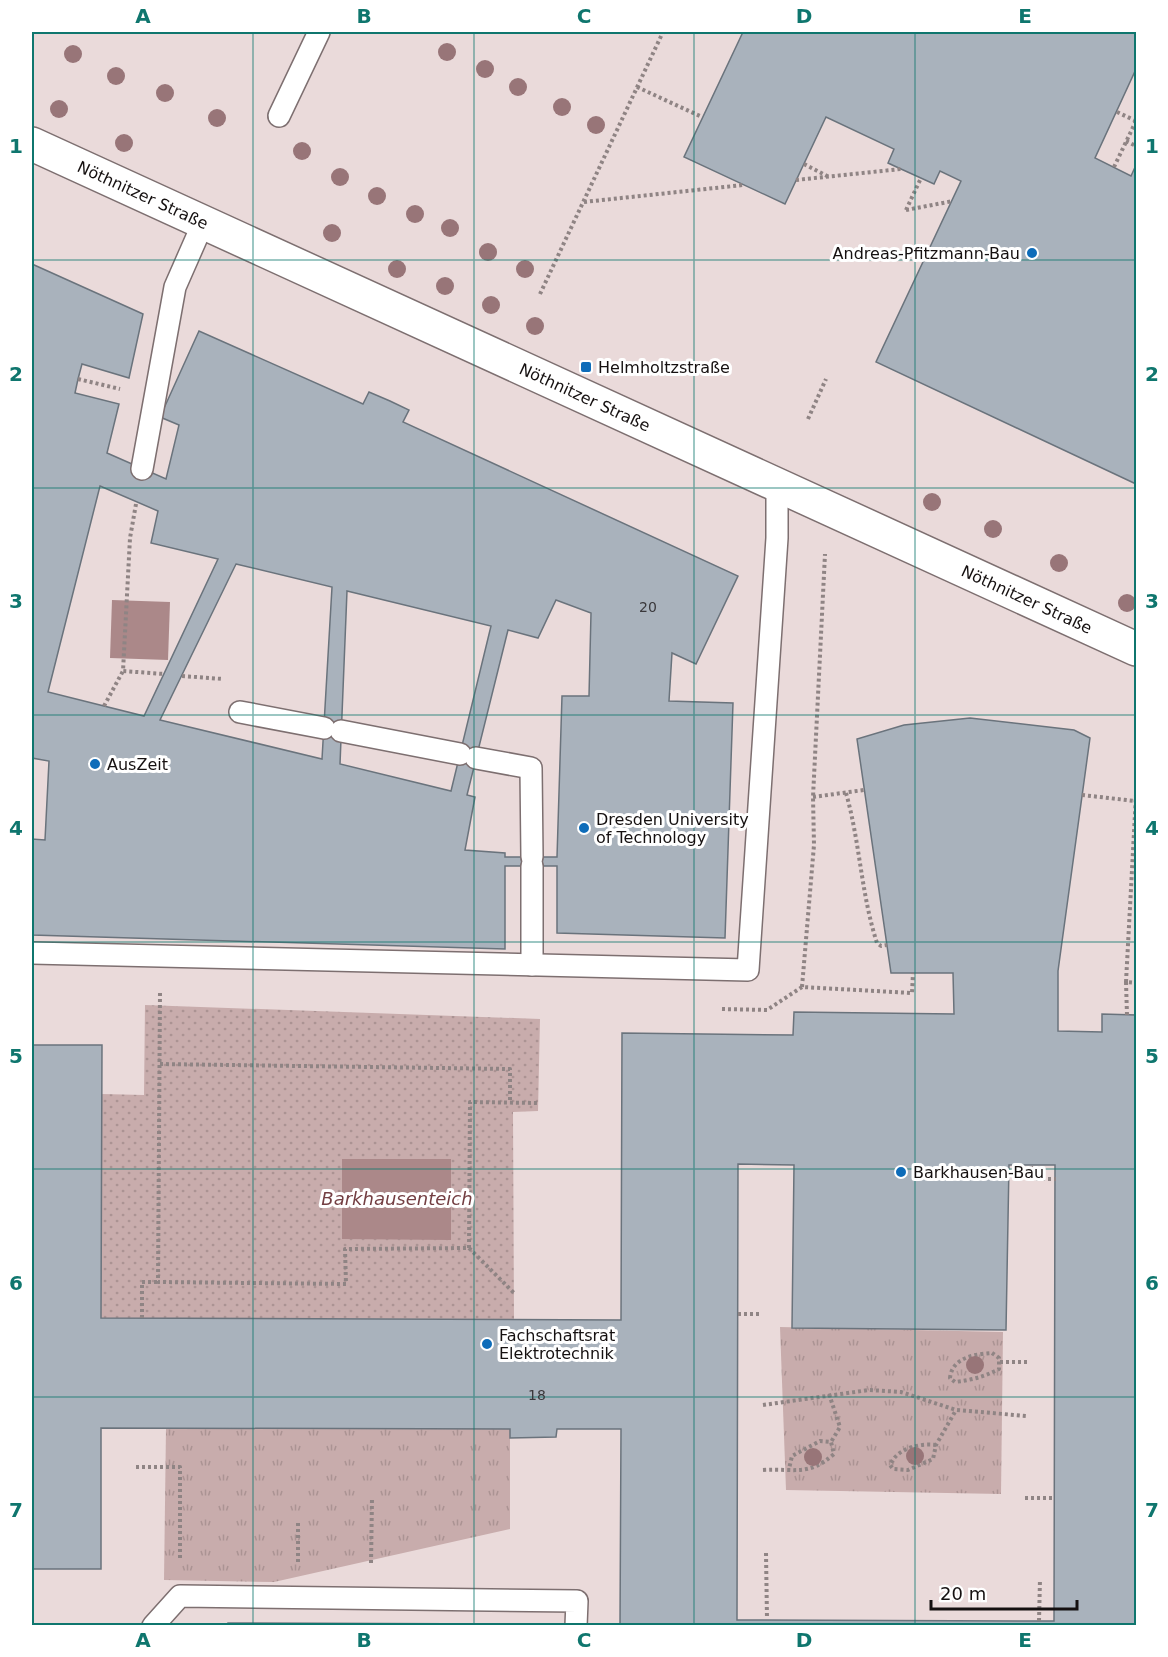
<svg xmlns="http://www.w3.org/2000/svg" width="1168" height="1657" font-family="'DejaVu Sans',sans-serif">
<defs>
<pattern id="grass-tufts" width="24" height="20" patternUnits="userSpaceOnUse" patternTransform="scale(1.5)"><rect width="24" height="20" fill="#c8acac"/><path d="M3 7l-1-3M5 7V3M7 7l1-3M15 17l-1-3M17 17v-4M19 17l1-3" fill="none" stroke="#ab9393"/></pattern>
<pattern id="park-dots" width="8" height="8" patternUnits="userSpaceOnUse" patternTransform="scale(1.5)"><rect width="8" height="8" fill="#c8acac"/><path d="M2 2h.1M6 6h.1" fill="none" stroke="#ab9393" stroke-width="1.8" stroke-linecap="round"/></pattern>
</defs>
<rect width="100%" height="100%" fill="#eadada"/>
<g fill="url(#grass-tufts)">
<path d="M780,1327L1003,1332L1001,1494L786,1490Z"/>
<path d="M166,1428L510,1429V1529L274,1582L164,1580Z"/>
</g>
<path fill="url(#park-dots)" d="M145,1005L540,1019L538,1111L513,1112L514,1319L101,1318L102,1094L144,1095Z"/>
<g fill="#ab8889">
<path d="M112,600L170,602L168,660L110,658Z"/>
<path d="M342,1159H451V1240L342,1239Z"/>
</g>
<g fill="#a9b2bc" stroke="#6a737c" stroke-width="1.5" fill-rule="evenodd">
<path d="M743,32H1136V69L1095,158L1131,176L1136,165V484L876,362L961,181L940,171L934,184L901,169L888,163L894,149L826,117L785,204L684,157Z"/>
<path d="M32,264L143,314L129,378L82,364L78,379L75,393L119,404L107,453L166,479L179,425L160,417L199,331L363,404L369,392L390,401L409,410L403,422L738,576L696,664L672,653L669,701L733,703L725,938L557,933V866H505V949L32,935V839L45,840L49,761L32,758ZM100,486L158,511L151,543L218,559L144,716L48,692ZM236,564L332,587L322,759L160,720ZM347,591L491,626L451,791L340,764ZM556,600L591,613L589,696H562L557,857H505V853L465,850L475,797L467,795L508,630L538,638Z"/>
<path d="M970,718L1074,730L1090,738L1058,971V1031L1102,1032V1014L1136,1015V1626H620L621,1429H557L556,1437L510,1438V1429L101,1428V1569H32V1045H102L101,1318L621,1320L622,1033L793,1035L794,1012L954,1014L953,973H891L857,739L904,725ZM738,1164L794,1165L792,1328L1006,1330L1009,1165H1055L1054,1621L737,1620Z"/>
<path d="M228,1623L545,1624V1626H228Z"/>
</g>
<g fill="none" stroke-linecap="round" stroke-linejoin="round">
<defs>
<g id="service">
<path d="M279,116L319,32"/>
<path d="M142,469L175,287L204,221"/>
<path d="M240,712L324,728"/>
<path d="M341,731L460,754"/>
<path d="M476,758L531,768L532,857"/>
<path d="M532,866V965"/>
<path d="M32,953L748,970L777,538V485"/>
<path d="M153,1626L180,1596L577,1601L576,1626"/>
</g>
<g id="tertiary">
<path id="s1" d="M32,144L1136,649"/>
</g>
</defs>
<use href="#service" stroke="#7d6f70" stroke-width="24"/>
<use href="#tertiary" stroke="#7d6f70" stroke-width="36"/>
<g stroke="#8f8484" stroke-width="4" stroke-dasharray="3 3" stroke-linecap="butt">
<path d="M637,87L702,117"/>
<path d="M1117,112L1136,121"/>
<path d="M1126,141L1136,146"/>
<path d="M804,164L829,177"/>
<path d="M1114,167L1136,121"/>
<path d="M796,180L901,169"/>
<path d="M584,202L743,185"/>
<path d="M906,210L953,201"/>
<path d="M906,210L921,178"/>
<path d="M540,294L663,32"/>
<path d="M78,379L120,389"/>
<path d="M808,419L826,379"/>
<path d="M136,504L130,538L123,671L164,674"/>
<path d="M182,676L223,679"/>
<path d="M104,706L123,671"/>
<path d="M846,793C860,842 861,894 877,943L881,946L887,945"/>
<path d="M1082,795L1135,801"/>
<path d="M813,797L864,790"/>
<path d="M1126,982L1136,795"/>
<path d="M802,987L814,845L813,797L825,554"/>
<path d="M160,993L158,1282L346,1284L345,1249L469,1248L470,1102L538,1103"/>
<path d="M722,1009L767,1010L802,987L912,993L913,973"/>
<path d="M1127,1015L1126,982L1136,983"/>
<path d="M160,1064L510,1069V1103"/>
<path d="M1031,1166V1179H1056"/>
<path d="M469,1248L514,1293"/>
<path d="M738,1314H762"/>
<path d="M142,1318V1282H158"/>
<path d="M992,1353L999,1358V1369C984,1377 971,1380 955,1382L950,1378C952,1357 976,1354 992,1353Z"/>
<path d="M1000,1362H1028"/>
<path d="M829,1394L840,1427L831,1442"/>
<path d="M763,1405L869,1390L901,1392L956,1410L1027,1416"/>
<path d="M936,1445C920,1443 897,1448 890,1465L893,1469L908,1470L933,1459L936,1445L956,1410"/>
<path d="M136,1467H180V1560"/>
<path d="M763,1470C794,1468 808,1477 834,1454L831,1442L820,1441L792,1456L789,1469"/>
<path d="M1025,1498H1055"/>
<path d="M766,1553L767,1619"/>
<path d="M298,1562V1521"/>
<path d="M371,1563L372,1498"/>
<path d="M1039,1621L1040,1579"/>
</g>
<use href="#service" stroke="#fff" stroke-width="21"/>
<use href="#tertiary" stroke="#fff" stroke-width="33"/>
</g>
<g fill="#987578">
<circle cx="447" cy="52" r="9"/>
<circle cx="73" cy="54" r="9"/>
<circle cx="485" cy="69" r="9"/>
<circle cx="116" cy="76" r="9"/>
<circle cx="518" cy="87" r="9"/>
<circle cx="165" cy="93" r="9"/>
<circle cx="562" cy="107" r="9"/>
<circle cx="59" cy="109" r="9"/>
<circle cx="217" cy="118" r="9"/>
<circle cx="596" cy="125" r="9"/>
<circle cx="124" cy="143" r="9"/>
<circle cx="302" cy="151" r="9"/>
<circle cx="340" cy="177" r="9"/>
<circle cx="377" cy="196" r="9"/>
<circle cx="415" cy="214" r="9"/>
<circle cx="450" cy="228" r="9"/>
<circle cx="332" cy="233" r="9"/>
<circle cx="488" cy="252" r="9"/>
<circle cx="397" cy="269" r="9"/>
<circle cx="525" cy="269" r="9"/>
<circle cx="445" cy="286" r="9"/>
<circle cx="491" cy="305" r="9"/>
<circle cx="535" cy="326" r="9"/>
<circle cx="932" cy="502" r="9"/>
<circle cx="993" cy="529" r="9"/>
<circle cx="1059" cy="563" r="9"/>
<circle cx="1127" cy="603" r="9"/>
<circle cx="975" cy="1365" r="9"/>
<circle cx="915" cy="1456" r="9"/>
<circle cx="813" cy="1457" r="9"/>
</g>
<path fill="none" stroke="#0f766e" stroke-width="1.5" stroke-opacity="0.55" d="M253,32V1626M474,32V1626M694,32V1626M915,32V1626M32,260H1136M32,488H1136M32,715H1136M32,942H1136M32,1169H1136M32,1397H1136"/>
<g fill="#0e6cb9" stroke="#fff" stroke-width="2">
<circle cx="1032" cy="253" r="6"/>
<rect x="580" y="361" width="12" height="12" rx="3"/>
<circle cx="95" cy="764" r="6"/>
<circle cx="584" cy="828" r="6"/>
<circle cx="901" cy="1172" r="6"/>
<circle cx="487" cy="1344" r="6"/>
</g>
<g text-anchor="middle" stroke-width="6" stroke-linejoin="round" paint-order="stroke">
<g font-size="14" fill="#3a383b">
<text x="648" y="612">20</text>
<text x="537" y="1400">18</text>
</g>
<g font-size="16" fill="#151010" stroke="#fff">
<text dy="6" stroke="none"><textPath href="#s1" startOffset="122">Nöthnitzer Straße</textPath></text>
<text dy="6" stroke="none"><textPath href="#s1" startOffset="608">Nöthnitzer Straße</textPath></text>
<text dy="6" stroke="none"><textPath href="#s1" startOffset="1094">Nöthnitzer Straße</textPath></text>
</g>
<g font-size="16" fill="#151010" stroke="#fff" text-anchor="start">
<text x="1020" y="259" text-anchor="end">Andreas-Pfitzmann-Bau</text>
<text x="598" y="373">Helmholtzstraße</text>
<text x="107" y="770">AusZeit</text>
<text x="596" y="825">Dresden University<tspan x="596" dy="18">of Technology</tspan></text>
<text x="913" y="1178">Barkhausen-Bau</text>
<text x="499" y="1341">Fachschaftsrat<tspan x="499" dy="18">Elektrotechnik</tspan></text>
</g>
<g font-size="18" font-style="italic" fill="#733e42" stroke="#fff">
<text x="397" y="1205">Barkhausenteich</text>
</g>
</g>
<rect width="1168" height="1657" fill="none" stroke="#ffffff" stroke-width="66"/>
<path d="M931 1600v9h146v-9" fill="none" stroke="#151010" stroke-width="3"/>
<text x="940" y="1600" font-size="18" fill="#151010" stroke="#ffffff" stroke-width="4.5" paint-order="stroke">20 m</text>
<rect x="33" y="33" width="1102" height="1591" fill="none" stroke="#0f766e" stroke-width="2"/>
<g font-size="20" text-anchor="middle" font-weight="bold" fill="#0f766e">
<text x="143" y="23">A</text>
<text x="364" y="23">B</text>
<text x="584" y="23">C</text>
<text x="804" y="23">D</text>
<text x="1025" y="23">E</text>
<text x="16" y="153">1</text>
<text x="1152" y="153">1</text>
<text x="16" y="381">2</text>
<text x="1152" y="381">2</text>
<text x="16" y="608">3</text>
<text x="1152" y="608">3</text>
<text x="16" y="835">4</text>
<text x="1152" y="835">4</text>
<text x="16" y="1063">5</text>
<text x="1152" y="1063">5</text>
<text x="16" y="1290">6</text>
<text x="1152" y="1290">6</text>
<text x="16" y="1517">7</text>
<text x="1152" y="1517">7</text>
<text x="143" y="1647">A</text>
<text x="364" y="1647">B</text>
<text x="584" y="1647">C</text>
<text x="804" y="1647">D</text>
<text x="1025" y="1647">E</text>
</g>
</svg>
